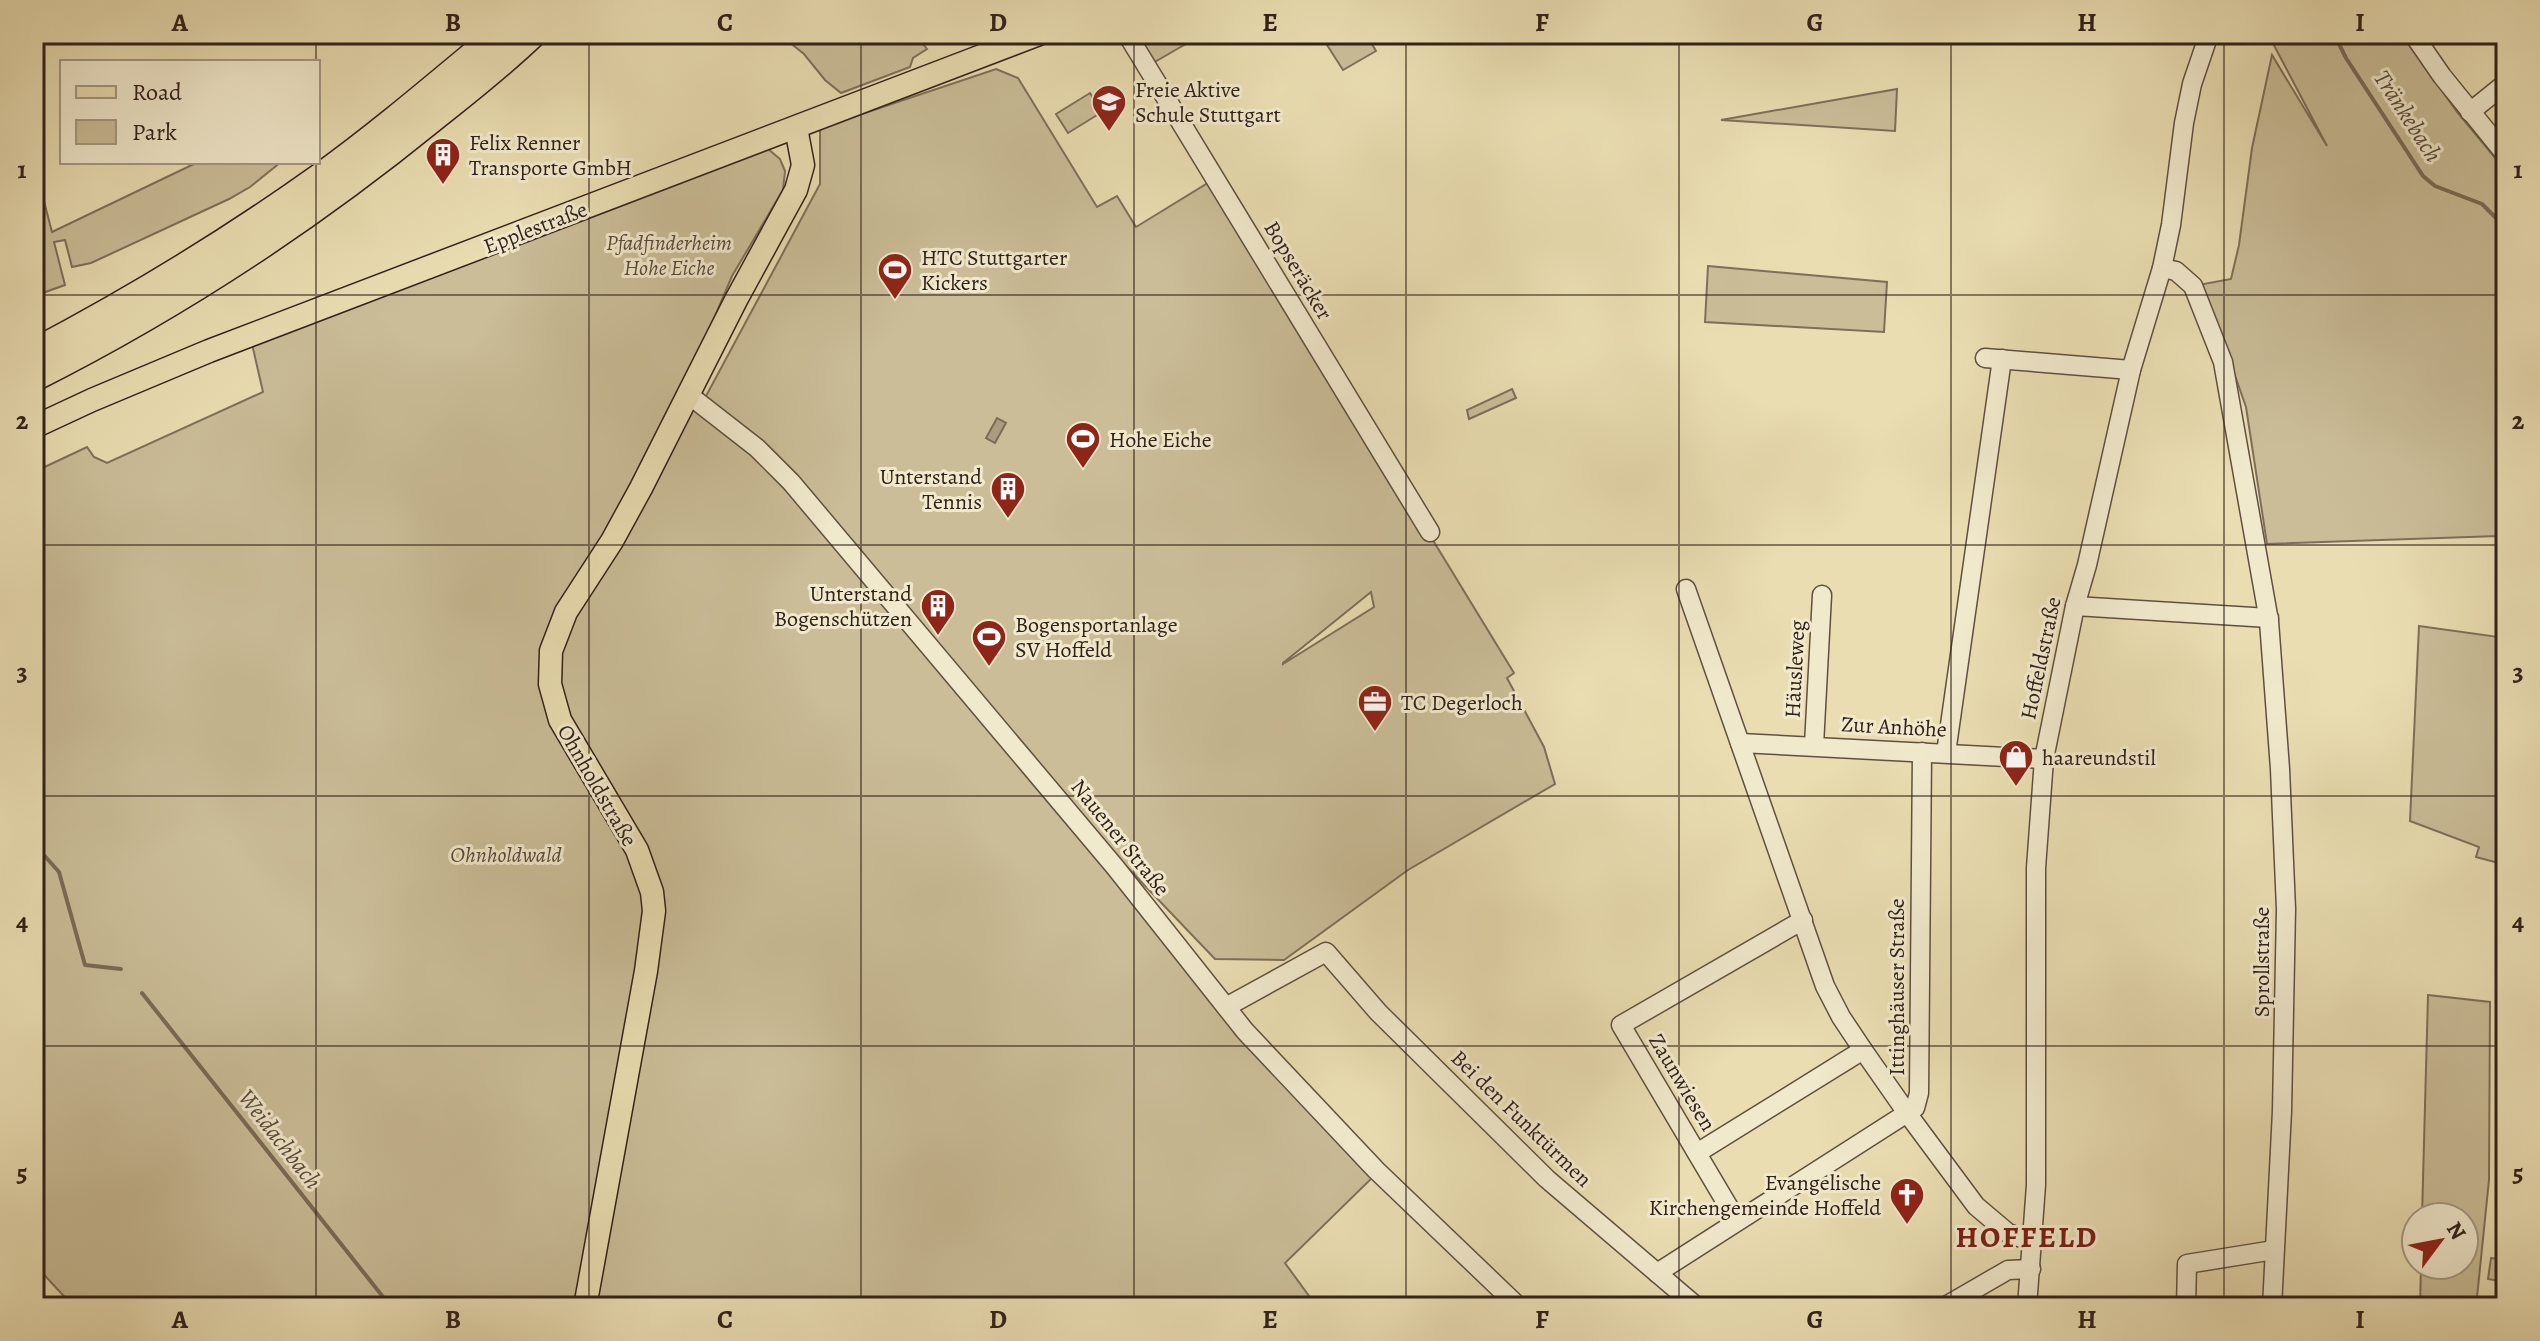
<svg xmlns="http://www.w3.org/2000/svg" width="2540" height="1341" font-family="Alegreya,serif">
<rect width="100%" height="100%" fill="#e9ddb1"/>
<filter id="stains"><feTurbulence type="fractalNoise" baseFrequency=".0025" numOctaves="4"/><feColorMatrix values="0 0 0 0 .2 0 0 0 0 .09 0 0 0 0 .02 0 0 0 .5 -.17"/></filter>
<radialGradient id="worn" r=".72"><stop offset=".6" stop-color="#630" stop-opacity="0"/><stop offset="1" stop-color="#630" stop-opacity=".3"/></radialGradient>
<g fill="#cabd98" stroke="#7e6f5a" stroke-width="2" fill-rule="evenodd">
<path d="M779,34H915L927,49L913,58L910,67L841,93L825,80L804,54Z"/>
<path d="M1136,34H1203L1153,63Z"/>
<path d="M1320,34H1366L1376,51L1343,70Z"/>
<path d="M2268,34H2402L2457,112L2506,171V568L2498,536L2267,544L2246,407L2226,350L2193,286L2231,279L2239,245L2252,148L2272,55L2327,146Z"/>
<path d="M996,69L1018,78L1097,207L1117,196L1136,227L1221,175L1434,542L1514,673L1507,678L1544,747L1555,784L1408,870L1284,960L1215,959L1084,822L1373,1177L1285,1263L1317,1307H74L34,1264V472L87,447L94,457L107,463L263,392L252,344L768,149L780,159L785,171L783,190L732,276L682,394L705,398L820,184V128ZM1371,592L1374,607L1283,664V663Z"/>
<path d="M1897,89L1895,131L1721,120Z"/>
<path d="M1090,93L1102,112L1068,133L1056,114Z"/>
<path d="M198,162H281L250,187L229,199L91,263L72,267L65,240L54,242L65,285L34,296V163L52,232Z"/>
<path d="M1708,266L1887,282L1884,332L1705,322Z"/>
<path d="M1512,389L1516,398L1469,419L1467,410Z"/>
<path d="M2419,626L2506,638V865L2476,857L2479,847L2410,821Z"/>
<path d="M2428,995L2490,1002L2489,1180L2476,1307H2420L2421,1265H2464V1217H2422Z"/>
<path d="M2491,1258L2506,1260V1282L2488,1279Z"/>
</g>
<path fill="#aa9d7e" stroke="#7a6b56" stroke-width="2" d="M997,418L1006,423L995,443L986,438Z"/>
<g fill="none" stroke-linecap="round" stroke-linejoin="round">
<g stroke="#7a6b56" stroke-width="4">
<path d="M2334,34L2346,58L2423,176L2435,186L2482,204L2506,228"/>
<path d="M34,844L59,872L85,965L121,969"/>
<path d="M142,993L391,1307"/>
</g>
<defs>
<g id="minor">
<path d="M1127,34L1430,532"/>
<path d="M2413,34L2442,76L2506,155"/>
<path d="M2470,112L2506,83"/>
<path d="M2162,268L2176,271L2193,286L2223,362L2269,621L2280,769L2286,909L2282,1111L2272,1307"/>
<path d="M1985,358L2131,370"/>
<path d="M689,395L757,448L791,482L1115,867L1245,1031L1376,1170L1519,1307"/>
<path d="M1686,589L1825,986L1841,1017L1863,1050L1907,1113L1976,1206L2008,1233L2033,1242"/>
<path d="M2075,606L2269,618"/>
<path d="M1740,743L2044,759"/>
<path d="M1814,745L1822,595"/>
<path d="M1946,753L2002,359"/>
<path d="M1226,1007L1326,952L1378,1012L1547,1179L1697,1307"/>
<path d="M1697,1153L1863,1050"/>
<path d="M1737,1221L1621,1025L1803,920"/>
<path d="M1657,1273L1915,1108L1919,1093L1922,752"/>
<path d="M1944,1307L2008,1270L2031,1269"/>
<path d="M2027,1307L2036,1185V868L2044,759L2075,606L2087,565L2131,370L2162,268L2171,225L2184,123L2192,84L2209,34"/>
<path d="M2186,1307L2187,1264L2274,1250"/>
</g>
<g id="major">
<path d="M34,427L92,400L209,351L1039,34"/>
<path d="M585,1307L646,971L654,911L652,892L637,850L560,720L550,684L551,651L566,612L612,541L641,488L736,300L796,190L803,165L796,128"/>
</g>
<g id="highway">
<path d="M34,352C133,300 230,241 321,176C382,132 440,82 498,34"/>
<path d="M34,378C175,307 308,220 431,120C466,92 501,65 533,34"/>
</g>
</defs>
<use href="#minor" stroke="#5f5040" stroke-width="21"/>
<use href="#major" stroke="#31211b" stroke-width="25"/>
<use href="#highway" stroke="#31211b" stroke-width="29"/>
<use href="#minor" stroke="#f1e9cc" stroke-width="18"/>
<use href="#major" stroke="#e9ddb1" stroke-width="22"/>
<use href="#highway" stroke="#e9ddb1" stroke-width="26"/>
</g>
<path fill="none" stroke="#31211b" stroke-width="2" stroke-opacity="0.55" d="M316,34V62M589,34V1307M861,34V1307M1134,34V1307M1406,34V1307M1679,34V1307M1951,34V1307M2224,34V1307M316,162V1307M34,295H2506M34,545H2506M34,796H2506M34,1046H2506"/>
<defs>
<symbol id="school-pin" viewBox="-11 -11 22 30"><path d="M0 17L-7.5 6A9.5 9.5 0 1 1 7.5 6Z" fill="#8f2418" stroke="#f1e9cc"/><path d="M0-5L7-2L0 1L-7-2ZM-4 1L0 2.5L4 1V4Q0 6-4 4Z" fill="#fff"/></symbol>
<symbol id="building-pin" viewBox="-11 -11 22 30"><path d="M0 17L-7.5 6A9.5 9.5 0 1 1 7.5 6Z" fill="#8f2418" stroke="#f1e9cc"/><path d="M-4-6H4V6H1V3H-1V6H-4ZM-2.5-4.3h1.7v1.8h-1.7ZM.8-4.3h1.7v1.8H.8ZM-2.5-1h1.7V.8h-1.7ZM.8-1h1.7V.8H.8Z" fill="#fff"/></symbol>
<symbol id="stadium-pin" viewBox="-11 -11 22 30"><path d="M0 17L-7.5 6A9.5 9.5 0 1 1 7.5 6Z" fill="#8f2418" stroke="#f1e9cc"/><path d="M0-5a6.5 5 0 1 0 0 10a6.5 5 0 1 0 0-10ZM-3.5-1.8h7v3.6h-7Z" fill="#fff"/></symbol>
<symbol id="office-pin" viewBox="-11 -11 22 30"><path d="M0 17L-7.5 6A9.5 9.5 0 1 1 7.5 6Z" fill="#8f2418" stroke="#f1e9cc"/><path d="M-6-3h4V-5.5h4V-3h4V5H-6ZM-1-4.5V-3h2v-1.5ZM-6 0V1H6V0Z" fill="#fff"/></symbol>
<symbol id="shop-pin" viewBox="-11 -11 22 30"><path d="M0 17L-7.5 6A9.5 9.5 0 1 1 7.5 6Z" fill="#8f2418" stroke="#f1e9cc"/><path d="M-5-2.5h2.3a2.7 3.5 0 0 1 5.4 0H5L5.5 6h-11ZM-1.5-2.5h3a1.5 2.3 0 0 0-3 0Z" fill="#fff"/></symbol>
<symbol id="church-pin" viewBox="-11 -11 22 30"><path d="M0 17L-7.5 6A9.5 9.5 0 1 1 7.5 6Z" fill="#8f2418" stroke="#f1e9cc"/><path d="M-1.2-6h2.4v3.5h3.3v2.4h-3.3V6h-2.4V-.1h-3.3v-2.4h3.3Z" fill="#fff"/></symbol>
</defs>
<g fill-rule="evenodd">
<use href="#school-pin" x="1089" y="82" width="40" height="54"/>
<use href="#building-pin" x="423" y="135" width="40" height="54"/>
<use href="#stadium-pin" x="875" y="250" width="40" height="54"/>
<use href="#stadium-pin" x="1063" y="419" width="40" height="54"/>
<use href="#building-pin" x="988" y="469" width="40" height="54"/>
<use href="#building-pin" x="918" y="586" width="40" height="54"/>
<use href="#stadium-pin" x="969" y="617" width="40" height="54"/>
<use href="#office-pin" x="1355" y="682" width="40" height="54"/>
<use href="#shop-pin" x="1996" y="737" width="40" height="54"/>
<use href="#church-pin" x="1887" y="1175" width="40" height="54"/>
</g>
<g text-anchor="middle" stroke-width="6" stroke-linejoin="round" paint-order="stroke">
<g font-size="22" fill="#31211b" stroke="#f1e9cc" text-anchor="start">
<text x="1135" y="97">Freie Aktive<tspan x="1135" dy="25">Schule Stuttgart</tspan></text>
<text x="469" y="150">Felix Renner<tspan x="469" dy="25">Transporte GmbH</tspan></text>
<text x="921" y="265">HTC Stuttgarter<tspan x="921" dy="25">Kickers</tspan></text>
<text x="1109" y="447">Hohe Eiche</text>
<text x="982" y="484" text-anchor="end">Unterstand<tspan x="982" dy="25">Tennis</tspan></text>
<text x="912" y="601" text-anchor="end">Unterstand<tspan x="912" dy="25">Bogenschützen</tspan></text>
<text x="1015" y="632">Bogensportanlage<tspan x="1015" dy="25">SV Hoffeld</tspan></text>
<text x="1401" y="710">TC Degerloch</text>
<text x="2042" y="765">haareundstil</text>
<text x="1881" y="1190" text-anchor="end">Evangelische<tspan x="1881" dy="25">Kirchengemeinde Hoffeld</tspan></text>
</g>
<g font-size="22" fill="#31211b" stroke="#f1e9cc">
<text transform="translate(535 227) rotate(-21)" y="8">Epplestraße</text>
<text transform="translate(1299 270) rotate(59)" y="8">Bopseräcker</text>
<text transform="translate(2040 658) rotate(-78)" y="8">Hoffeldstraße</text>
<text transform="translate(1794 669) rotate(-87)" y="8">Häusleweg</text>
<text transform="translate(1894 726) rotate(3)" y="8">Zur Anhöhe</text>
<text transform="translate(598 785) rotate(60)" y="8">Ohnholdstraße</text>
<text transform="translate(1121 837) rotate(51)" y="8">Nauener Straße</text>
<text transform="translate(2261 962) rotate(-90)" y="8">Sprollstraße</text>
<text transform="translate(1896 987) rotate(-90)" y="8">Ittinghäuser Straße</text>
<text transform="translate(1683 1082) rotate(59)" y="8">Zaunwiesen</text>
<text transform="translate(1522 1118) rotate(44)" y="8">Bei den Funktürmen</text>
</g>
<g font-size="22" font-style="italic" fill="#57483a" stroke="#f1e9cc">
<text x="669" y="250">Pfadfinderheim<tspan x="669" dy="25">Hohe Eiche</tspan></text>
<text x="506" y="862">Ohnholdwald</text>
</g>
<g font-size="24" font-style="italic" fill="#5b4c3e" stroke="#f1e9cc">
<text transform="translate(2408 116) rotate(57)" y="8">Tränkebach</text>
<text transform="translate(280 1139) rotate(52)" y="8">Weidachbach</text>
</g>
<g font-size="30" font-weight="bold" letter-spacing="2" fill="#7a1f14" stroke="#f1e9cc">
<text x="2027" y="1247">HOFFELD</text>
</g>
</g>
<rect width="2540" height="1341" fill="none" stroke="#e9ddb1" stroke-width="88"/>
<rect x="60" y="60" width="260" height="104" fill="#f1e9cc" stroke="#a49985" stroke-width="2"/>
<rect x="76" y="86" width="40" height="12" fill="#e9ddb1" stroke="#a49985" stroke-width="2"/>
<text x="132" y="100" font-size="24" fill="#31211b">Road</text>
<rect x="76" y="120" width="40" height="24" fill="#cabd98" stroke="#a49985" stroke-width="2"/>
<text x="132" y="140" font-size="24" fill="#31211b">Park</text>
<g transform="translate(2440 1241) rotate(58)"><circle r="38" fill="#f1e9cc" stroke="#a49985" stroke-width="2"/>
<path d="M0-6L14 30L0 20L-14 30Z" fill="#8f2418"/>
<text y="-12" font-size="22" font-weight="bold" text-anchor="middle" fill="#31211b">N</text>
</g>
<rect x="44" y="44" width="2452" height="1253" fill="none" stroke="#31211b" stroke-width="3"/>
<g font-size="26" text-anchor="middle" font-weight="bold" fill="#31211b">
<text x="180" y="31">A</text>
<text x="453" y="31">B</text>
<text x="725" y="31">C</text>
<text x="998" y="31">D</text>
<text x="1270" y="31">E</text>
<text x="1542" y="31">F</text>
<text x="1815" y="31">G</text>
<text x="2087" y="31">H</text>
<text x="2360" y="31">I</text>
<text x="22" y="178">1</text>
<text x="2518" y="178">1</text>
<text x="22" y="429">2</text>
<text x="2518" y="429">2</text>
<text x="22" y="680">3</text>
<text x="2518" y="680">3</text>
<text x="22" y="930">4</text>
<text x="2518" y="930">4</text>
<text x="22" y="1181">5</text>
<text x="2518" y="1181">5</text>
<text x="180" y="1328">A</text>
<text x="453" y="1328">B</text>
<text x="725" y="1328">C</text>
<text x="998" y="1328">D</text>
<text x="1270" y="1328">E</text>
<text x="1542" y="1328">F</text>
<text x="1815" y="1328">G</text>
<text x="2087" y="1328">H</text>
<text x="2360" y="1328">I</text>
</g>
<rect width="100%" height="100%" filter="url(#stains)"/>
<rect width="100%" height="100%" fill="url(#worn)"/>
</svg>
